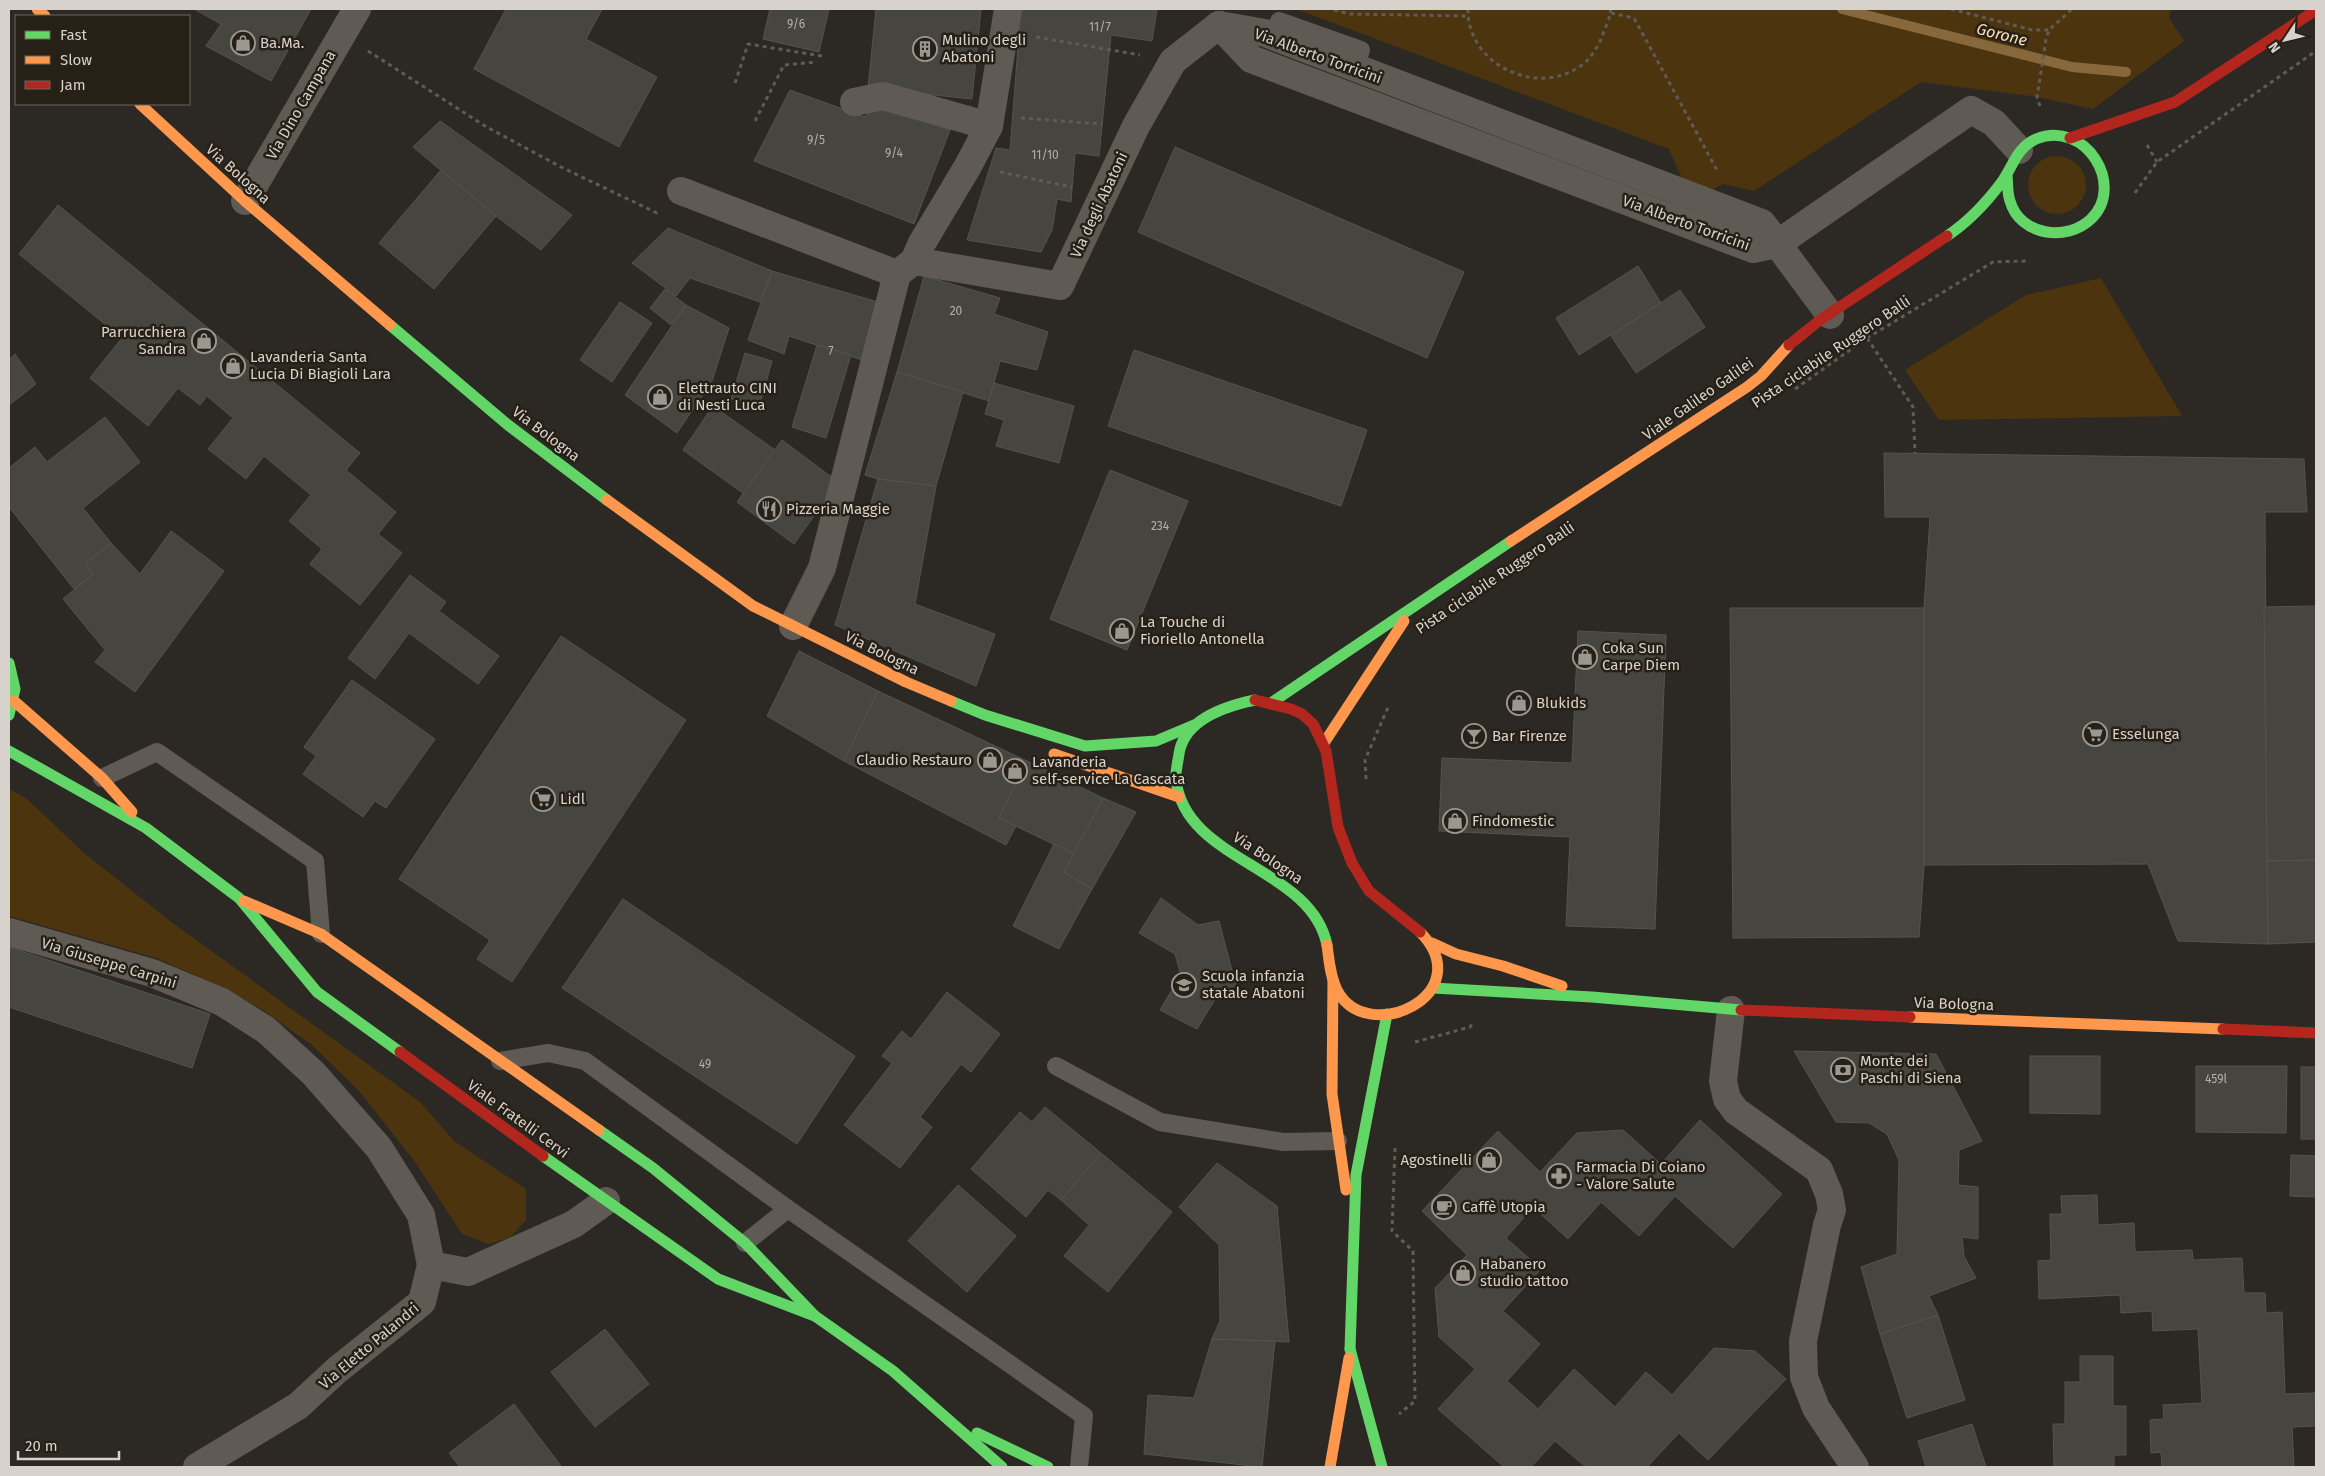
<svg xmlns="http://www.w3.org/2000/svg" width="2325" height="1476" font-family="'Fira Sans',sans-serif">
<rect width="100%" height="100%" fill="#2c2924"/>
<g fill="#4c340e">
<path d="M1296,9H2171L2169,18L2184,41L2093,109L2037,97L1921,82L1754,191L1724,184L1701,195L1687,190L1669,149Z"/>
<circle cx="2057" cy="185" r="29"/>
<path d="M2101,278L2182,416L1939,420L1905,370L2026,295Z"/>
<path d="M9,789L27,799L84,853L170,921L420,1102L454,1141L526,1189V1220L511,1237L489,1244L462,1234L415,1162L359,1091L312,1045L263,1010L227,989L156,958L9,916Z"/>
</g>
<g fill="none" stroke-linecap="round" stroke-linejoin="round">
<path stroke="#87683c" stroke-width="10" d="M1842,9L2072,67L2126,72"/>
</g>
<g fill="#474540" stroke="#56534f">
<path d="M194,9H311L271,81L206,46L221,24Z"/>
<path d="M506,9H602L586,39L657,77L619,147L474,69Z"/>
<path d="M770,9H829L819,52L763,39Z"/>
<path d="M876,9H981L972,99L868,88Z"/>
<path d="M1021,9H1157L1152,41L1111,35L1099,156L1075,153L1071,202L1057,199L1052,230L1041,252L967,240L996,148L1010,150Z"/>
<path d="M790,90L865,117L872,103L950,130L914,224L754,161Z"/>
<path d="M440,121L572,215L541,250L496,216L413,147Z"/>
<path d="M1175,147L1464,272L1427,358L1138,232Z"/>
<path d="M441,170L496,216L434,289L379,243Z"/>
<path d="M58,205L360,453L346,470L396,512L378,534L402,553L360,605L310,564L322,549L289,521L311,495L264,456L246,479L208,449L233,418L207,396L200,405L178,388L148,426L90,378L122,338L19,254Z"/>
<path d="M668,228L772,271L760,302L690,278L676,296L632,263Z"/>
<path d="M1638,266L1661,303L1579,355L1556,318Z"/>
<path d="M772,271L878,302L862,360L789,336L784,354L748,340Z"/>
<path d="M924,276L1000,298L994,314L1048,332L1037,370L1000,361L989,401L897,372Z"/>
<path d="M665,289L686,305L671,325L650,308Z"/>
<path d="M1680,290L1705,327L1636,373L1611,336Z"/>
<path d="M620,302L652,323L612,382L580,360Z"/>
<path d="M686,305L729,328L712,381L677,433L625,395Z"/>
<path d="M817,345L851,355L826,438L792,427Z"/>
<path d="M1134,350L1367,430L1341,506L1108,426Z"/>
<path d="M745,353L772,361L759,407L731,399Z"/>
<path d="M15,354L36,384L9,405V360Z"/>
<path d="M897,372L963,392L936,486L878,479L865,475Z"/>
<path d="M994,383L1074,406L1059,463L996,446L1004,420L985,414Z"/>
<path d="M713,406L775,450L744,494L683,450Z"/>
<path d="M105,417L140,462L83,508L111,543L85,564L93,574L74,589L9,507V468L35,447L47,462Z"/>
<path d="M782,440L838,482L794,544L737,502Z"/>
<path d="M1884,453L2304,459L2307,512H2265L2268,944L2178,941L2148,864L1924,865V608L1930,517H1885Z"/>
<path d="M1110,470L1188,501L1127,650L1050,619Z"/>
<path d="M878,479L936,486L915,604L995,634L976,686L835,625Z"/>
<path d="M171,531L224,571L135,692L95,662L105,650L63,599L93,574L85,564L111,543L140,574Z"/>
<path d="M410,575L446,602L439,611L499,656L478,684L409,633L375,679L348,658Z"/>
<path d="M2316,606V860L2267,861L2264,607Z"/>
<path d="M1730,608H1924V865L1919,937L1733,938Z"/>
<path d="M1578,631L1666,635L1655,929L1566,926L1570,837L1439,831L1442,758L1572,763Z"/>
<path d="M561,636L686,720L512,982L477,959L490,940L399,879Z"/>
<path d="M799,651L878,691L844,761L767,716Z"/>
<path d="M352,680L435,739L386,808L375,801L363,817L303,774L316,756L304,747Z"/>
<path d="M878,691L1027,761L999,818L1016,826L1006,845L844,761Z"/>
<path d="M1027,761L1103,798L1074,854L999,818Z"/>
<path d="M1103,798L1136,812L1092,889L1064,872Z"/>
<path d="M1054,844L1074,854L1064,872L1092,889L1059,949L1013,926Z"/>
<path d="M2316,860V942L2268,944L2267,861Z"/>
<path d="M1161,898L1198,925L1219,921L1236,986L1220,991L1197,1029L1160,1010L1181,975L1175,954L1139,933Z"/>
<path d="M623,899L855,1056L797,1144L562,988Z"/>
<path d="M9,947L210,1014L192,1068L9,1007Z"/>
<path d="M947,992L1000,1034L971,1072L961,1064L920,1117L932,1127L900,1168L844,1125L892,1063L882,1056L902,1031L911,1039Z"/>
<path d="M1794,1051L1936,1054L1982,1141L1959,1150L1958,1185L1978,1187V1239L1962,1237L1964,1256L1976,1278L1929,1296L1938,1315L1880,1334L1861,1267L1897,1254L1899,1160L1887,1134L1869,1123L1836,1122Z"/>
<path d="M2030,1056H2100V1114L2030,1113Z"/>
<path d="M2196,1066H2287L2286,1133L2196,1132Z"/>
<rect x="2301" y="1067" width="15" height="72"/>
<path d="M1045,1107L1101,1153L1061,1200L1048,1190L1026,1217L971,1169L1020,1112L1032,1122Z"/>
<path d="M1700,1120L1782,1194L1733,1248L1675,1196L1639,1236L1601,1202L1568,1239L1533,1207L1506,1238L1541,1269L1503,1311L1540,1344L1507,1381L1538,1409L1574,1369L1615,1407L1646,1372L1672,1395L1714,1348L1755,1351L1786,1379L1708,1460L1679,1433L1647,1467H1586L1555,1441L1531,1467H1504L1438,1409L1475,1369L1439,1337L1435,1288L1467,1255L1422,1211L1498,1131L1540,1172L1577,1133L1623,1130L1661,1164Z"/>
<path d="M1101,1153L1172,1212L1108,1292L1064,1256L1089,1225L1061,1200Z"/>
<path d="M2291,1155L2316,1156V1197L2290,1196Z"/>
<path d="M1217,1163L1277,1206L1289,1342L1212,1339L1220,1321L1219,1245L1179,1207Z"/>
<path d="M958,1185L1016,1236L967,1292L908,1241Z"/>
<path d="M2097,1195L2098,1225L2134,1223L2135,1252L2192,1250L2193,1260L2242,1258L2244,1293H2265L2266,1313L2282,1312L2285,1394L2315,1393L2316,1426L2292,1427L2294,1467H2162L2161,1452L2151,1453L2150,1420L2164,1419L2163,1405L2202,1403L2198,1329L2153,1331L2152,1311L2121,1313L2120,1295L2039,1299L2038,1261L2051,1260L2050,1214H2062L2061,1196Z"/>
<path d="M1938,1315L1965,1400L1907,1418L1880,1334Z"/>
<path d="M605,1329L649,1384L595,1427L551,1372Z"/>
<path d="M1212,1339L1275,1341L1262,1467L1144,1454L1148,1395L1194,1398Z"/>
<path d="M2080,1356H2113V1406H2126V1455H2114V1467H2054L2053,1424H2065V1382H2080Z"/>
<path d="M514,1404L561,1466L460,1467L449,1453Z"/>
<path d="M1972,1424L1986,1467H1926L1918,1441Z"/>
</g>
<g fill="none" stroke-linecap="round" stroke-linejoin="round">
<g stroke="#5f5b56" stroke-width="3" stroke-dasharray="4 4" stroke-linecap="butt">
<path d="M1468,9C1467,65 1538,98 1582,65C1598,53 1604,31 1611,13L1610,9"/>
<path d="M1951,9L2032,30H2049"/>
<path d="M1334,10L1350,14L1468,16"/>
<path d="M1611,13L1634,18L1718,172"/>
<path d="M1036,37L1140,55"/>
<path d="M368,51L485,126L561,167L657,213L659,212"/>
<path d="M735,83L748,44L822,56"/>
<path d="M2040,106L2037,97L2046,39L2049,30L2072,9"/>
<path d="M1021,118L1102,124"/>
<path d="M755,121L784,65L817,62"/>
<path d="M2147,145L2157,162"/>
<path d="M1000,172L1072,187"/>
<path d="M2135,193L2157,162L2316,51"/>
<path d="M1867,338L1913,407L1915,453"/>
<path d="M1795,389L1867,338L1993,262L2026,261"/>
<path d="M1366,779L1365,760L1389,705"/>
<path d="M1415,1042L1470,1027L1474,1022"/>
<path d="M1395,1148L1392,1231L1413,1251L1415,1401L1399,1414"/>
</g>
<g stroke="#5f5a54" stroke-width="18">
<path d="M1279,21L1361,50L1355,69"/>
<path d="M102,778L157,752L315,861L321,934"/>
<path d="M500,1061L548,1053L585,1061L788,1209L1084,1416L1079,1467"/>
<path d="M1056,1066L1160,1122L1283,1142L1338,1141"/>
<path d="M745,1243L788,1209"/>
</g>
<g stroke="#5f5a54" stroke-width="28">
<path d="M1219,25L1251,59L1753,249L1777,244L1971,110L1994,123L2019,150"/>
<path d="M1219,25L1265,33L1762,223L1830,315"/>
<path d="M854,102L883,96L989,126"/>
<path d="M681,191L897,274"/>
<path d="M245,201L357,9"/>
<path d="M914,261L922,243L968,166L989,126L1008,9"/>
<path d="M793,626L822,568L897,274L914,261L1060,286L1136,126L1173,61L1219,25"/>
<path d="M9,932L152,973L222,1002L266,1030L313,1073L379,1148L421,1215L431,1265L422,1302L337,1370L298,1406L197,1467"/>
<path d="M1731,1010L1723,1081L1727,1099L1736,1111L1819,1170L1829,1194L1832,1210L1827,1225L1803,1341L1804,1377L1816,1408L1855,1467"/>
<path d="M431,1265L468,1272L574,1224L606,1201"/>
</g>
<g stroke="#63d668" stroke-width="11">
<path d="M1947,236C1968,222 1986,203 2001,183C2013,167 2016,148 2036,139C2086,119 2126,186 2091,219C2067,242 2020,236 2010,201C2007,193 2008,183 2007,175"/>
<path d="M390,325L508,425L607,500"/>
<path d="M9,663L15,689L9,715"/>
<path d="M1255,700C1226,706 1184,719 1179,754C1178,762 1175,772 1176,780C1185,862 1311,866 1327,945"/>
<path d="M951,701L985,715L1085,746L1156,741L1194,725"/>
<path d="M1271,703L1511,541"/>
<path d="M9,751L146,828L239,898L317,992L400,1052"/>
<path d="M1433,988L1592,997L1741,1010"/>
<path d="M599,1130L653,1168L745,1243L815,1316L893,1371L1002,1467"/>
<path d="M543,1156L718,1279L815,1316"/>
<path d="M1350,1349L1356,1175L1387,1014"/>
<path d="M1350,1349L1382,1467"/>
<path d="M977,1433L1048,1467"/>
</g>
<g stroke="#ff974d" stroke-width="11">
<path d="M37,9L45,16"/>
<path d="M140,104L245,201L390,325"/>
<path d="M607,500L753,606L906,682L951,701"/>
<path d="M1511,541L1747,387L1761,376L1789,345"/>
<path d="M14,701L102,778L132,812"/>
<path d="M1324,743L1404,621"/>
<path d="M1054,754L1179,797"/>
<path d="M244,901L321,934L599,1130"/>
<path d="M1432,943L1456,954L1503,966L1562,986"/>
<path d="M1327,945C1329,960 1330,976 1337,990C1367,1048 1481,994 1420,932"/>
<path d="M1333,980L1332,1094L1346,1190"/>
<path d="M1910,1017L2223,1029"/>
<path d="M1330,1467L1349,1358"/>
</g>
<g stroke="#b3261e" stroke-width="11">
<path d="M2070,138L2175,102L2316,10"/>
<path d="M1789,345L1820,320L1947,236"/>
<path d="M1255,700L1291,709L1302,714L1313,724L1326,751L1338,827L1352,863L1369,891L1420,932"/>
<path d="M1741,1010L1910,1017"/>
<path d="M2223,1029L2316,1033"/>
<path d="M400,1052L543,1156"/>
</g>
</g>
<defs>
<symbol id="shop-ring" viewBox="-11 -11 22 22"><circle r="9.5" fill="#272017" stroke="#9b9791" stroke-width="1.5"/><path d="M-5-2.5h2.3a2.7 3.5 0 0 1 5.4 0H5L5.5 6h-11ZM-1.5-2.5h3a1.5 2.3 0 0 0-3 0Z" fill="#9b9791"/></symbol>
<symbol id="building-ring" viewBox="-11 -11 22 22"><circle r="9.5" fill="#272017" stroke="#9b9791" stroke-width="1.5"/><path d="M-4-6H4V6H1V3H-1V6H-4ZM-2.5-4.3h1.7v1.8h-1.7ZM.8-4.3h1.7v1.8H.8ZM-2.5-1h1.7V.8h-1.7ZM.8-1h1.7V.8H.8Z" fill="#9b9791"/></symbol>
<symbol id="restaurant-ring" viewBox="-11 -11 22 22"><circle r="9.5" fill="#272017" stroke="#9b9791" stroke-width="1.5"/><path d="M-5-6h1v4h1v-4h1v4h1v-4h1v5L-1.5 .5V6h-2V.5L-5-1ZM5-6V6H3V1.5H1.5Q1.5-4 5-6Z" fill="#9b9791"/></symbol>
<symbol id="supermarket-ring" viewBox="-11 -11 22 22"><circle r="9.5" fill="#272017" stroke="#9b9791" stroke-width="1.5"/><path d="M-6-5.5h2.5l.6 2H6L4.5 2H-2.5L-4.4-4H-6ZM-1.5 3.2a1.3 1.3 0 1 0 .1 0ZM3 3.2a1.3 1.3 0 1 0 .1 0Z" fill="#9b9791"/></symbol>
<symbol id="bar-ring" viewBox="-11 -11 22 22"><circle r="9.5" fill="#272017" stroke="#9b9791" stroke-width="1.5"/><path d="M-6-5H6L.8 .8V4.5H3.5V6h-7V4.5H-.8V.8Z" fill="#9b9791"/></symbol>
<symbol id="school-ring" viewBox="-11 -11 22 22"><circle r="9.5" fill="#272017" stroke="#9b9791" stroke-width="1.5"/><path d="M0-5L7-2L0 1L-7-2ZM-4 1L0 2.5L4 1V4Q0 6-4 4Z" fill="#9b9791"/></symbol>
<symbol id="bank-ring" viewBox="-11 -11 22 22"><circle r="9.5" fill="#272017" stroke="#9b9791" stroke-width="1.5"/><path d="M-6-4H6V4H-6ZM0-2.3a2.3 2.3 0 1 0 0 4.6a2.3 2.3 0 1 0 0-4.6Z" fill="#9b9791"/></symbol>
<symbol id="pharmacy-ring" viewBox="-11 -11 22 22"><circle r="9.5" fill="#272017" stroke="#9b9791" stroke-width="1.5"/><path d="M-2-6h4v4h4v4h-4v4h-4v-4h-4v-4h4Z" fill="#9b9791"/></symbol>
<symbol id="cafe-ring" viewBox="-11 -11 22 22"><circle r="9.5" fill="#272017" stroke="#9b9791" stroke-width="1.5"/><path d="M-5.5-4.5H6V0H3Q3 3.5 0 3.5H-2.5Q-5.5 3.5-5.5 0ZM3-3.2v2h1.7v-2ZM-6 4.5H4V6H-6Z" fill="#9b9791"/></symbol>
</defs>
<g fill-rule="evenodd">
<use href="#shop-ring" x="229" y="29" width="28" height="28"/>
<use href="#building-ring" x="911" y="35" width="28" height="28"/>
<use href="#shop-ring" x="190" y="327" width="28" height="28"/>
<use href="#shop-ring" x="219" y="352" width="28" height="28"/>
<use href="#shop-ring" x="646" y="383" width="28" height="28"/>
<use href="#restaurant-ring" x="755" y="495" width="28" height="28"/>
<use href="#shop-ring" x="1108" y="617" width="28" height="28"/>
<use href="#shop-ring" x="1571" y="643" width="28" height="28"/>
<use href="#shop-ring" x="1505" y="689" width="28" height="28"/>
<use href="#supermarket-ring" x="2081" y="720" width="28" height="28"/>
<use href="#bar-ring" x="1460" y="722" width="28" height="28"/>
<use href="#shop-ring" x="976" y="746" width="28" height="28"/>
<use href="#shop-ring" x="1001" y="757" width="28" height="28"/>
<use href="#supermarket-ring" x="529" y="785" width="28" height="28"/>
<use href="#shop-ring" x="1441" y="807" width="28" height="28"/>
<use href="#school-ring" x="1170" y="971" width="28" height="28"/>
<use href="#bank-ring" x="1829" y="1056" width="28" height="28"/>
<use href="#shop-ring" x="1475" y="1146" width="28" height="28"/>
<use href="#pharmacy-ring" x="1545" y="1162" width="28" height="28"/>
<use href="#cafe-ring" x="1430" y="1193" width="28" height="28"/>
<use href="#shop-ring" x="1449" y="1259" width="28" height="28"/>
</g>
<g text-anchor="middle" stroke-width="5" stroke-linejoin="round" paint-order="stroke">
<g font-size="12" fill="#b3afa9">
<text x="796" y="28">9/6</text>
<text x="1100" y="31">11/7</text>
<text x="816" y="144">9/5</text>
<text x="894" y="157">9/4</text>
<text x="1045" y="159">11/10</text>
<text x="956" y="315">20</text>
<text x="831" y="355">7</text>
<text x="1160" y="530">234</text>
<text x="705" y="1068">49</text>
<text x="2216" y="1083">459l</text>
</g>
<g font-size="15" fill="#d7d2cc" stroke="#272017" text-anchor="start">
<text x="942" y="45">Mulino degli<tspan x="942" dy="17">Abatoni</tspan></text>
<text x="260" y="48">Ba.Ma.</text>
<text x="186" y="337" text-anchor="end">Parrucchiera<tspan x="186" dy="17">Sandra</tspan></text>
<text x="250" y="362">Lavanderia Santa<tspan x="250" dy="17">Lucia Di Biagioli Lara</tspan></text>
<text x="678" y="393">Elettrauto CINI<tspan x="678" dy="17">di Nesti Luca</tspan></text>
<text x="786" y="514">Pizzeria Maggie</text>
<text x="1140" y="627">La Touche di<tspan x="1140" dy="17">Fioriello Antonella</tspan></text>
<text x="1602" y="653">Coka Sun<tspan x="1602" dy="17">Carpe Diem</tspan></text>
<text x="1536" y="708">Blukids</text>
<text x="2112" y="739">Esselunga</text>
<text x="1492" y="741">Bar Firenze</text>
<text x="972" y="765" text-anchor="end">Claudio Restauro</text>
<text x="1032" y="767">Lavanderia<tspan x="1032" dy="17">self-service La Cascata</tspan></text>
<text x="560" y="804">Lidl</text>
<text x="1472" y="826">Findomestic</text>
<text x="1202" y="981">Scuola infanzia<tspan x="1202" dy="17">statale Abatoni</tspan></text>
<text x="1860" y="1066">Monte dei<tspan x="1860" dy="17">Paschi di Siena</tspan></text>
<text x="1472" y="1165" text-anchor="end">Agostinelli</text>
<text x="1576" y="1172">Farmacia Di Coiano<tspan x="1576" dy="17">- Valore Salute</tspan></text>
<text x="1462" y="1212">Caffè Utopia</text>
<text x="1480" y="1269">Habanero<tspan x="1480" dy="17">studio tattoo</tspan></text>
</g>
<g font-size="15" fill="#d7d2cc" stroke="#272017">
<text transform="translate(1318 56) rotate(20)" y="5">Via Alberto Torricini</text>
<text transform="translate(301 105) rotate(-60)" y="5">Via Dino Campana</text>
<text transform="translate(238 174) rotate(42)" y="5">Via Bologna</text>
<text transform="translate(1099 205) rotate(-65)" y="5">Via degli Abatoni</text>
<text transform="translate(1686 223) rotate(20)" y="5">Via Alberto Torricini</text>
<text transform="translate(1831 352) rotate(-34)" y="5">Pista ciclabile Ruggero Balli</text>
<text transform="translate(1698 399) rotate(-35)" y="5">Viale Galileo Galilei</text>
<text transform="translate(546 434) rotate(37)" y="5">Via Bologna</text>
<text transform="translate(1495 578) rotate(-34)" y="5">Pista ciclabile Ruggero Balli</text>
<text transform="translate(882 653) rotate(26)" y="5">Via Bologna</text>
<text transform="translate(1268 858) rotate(34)" y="5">Via Bologna</text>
<text transform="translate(109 963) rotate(17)" y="5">Via Giuseppe Carpini</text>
<text transform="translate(1954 1004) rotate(2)" y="5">Via Bologna</text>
<text transform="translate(518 1119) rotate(36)" y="5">Viale Fratelli Cervi</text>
<text transform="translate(369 1346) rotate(-40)" y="5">Via Eletto Palandri</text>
</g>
<g font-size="16" font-style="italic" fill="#fcdcb3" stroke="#272017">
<text transform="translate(2002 34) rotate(14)" y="6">Gorone</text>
</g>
</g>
<rect width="2325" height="1476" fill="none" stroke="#d7d2cc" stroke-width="20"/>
<rect x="15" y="15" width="175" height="90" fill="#272017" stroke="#6d675f"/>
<rect x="25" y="31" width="25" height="8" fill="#63d668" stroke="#6d675f"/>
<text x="60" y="40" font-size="15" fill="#d7d2cc">Fast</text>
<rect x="25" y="56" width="25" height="8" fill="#ff974d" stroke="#6d675f"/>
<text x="60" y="65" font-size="15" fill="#d7d2cc">Slow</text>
<rect x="25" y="81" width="25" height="8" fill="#b3261e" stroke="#6d675f"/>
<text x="60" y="90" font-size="15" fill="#d7d2cc">Jam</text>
<g transform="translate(2285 40) rotate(235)" stroke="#272017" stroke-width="4" paint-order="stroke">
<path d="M0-4L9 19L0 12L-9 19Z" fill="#d7d2cc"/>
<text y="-8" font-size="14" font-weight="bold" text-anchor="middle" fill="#d7d2cc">N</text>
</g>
<path d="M18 1451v8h101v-8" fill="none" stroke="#d7d2cc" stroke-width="2.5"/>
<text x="25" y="1451" font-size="15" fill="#d7d2cc" stroke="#272017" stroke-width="4" paint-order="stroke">20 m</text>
</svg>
